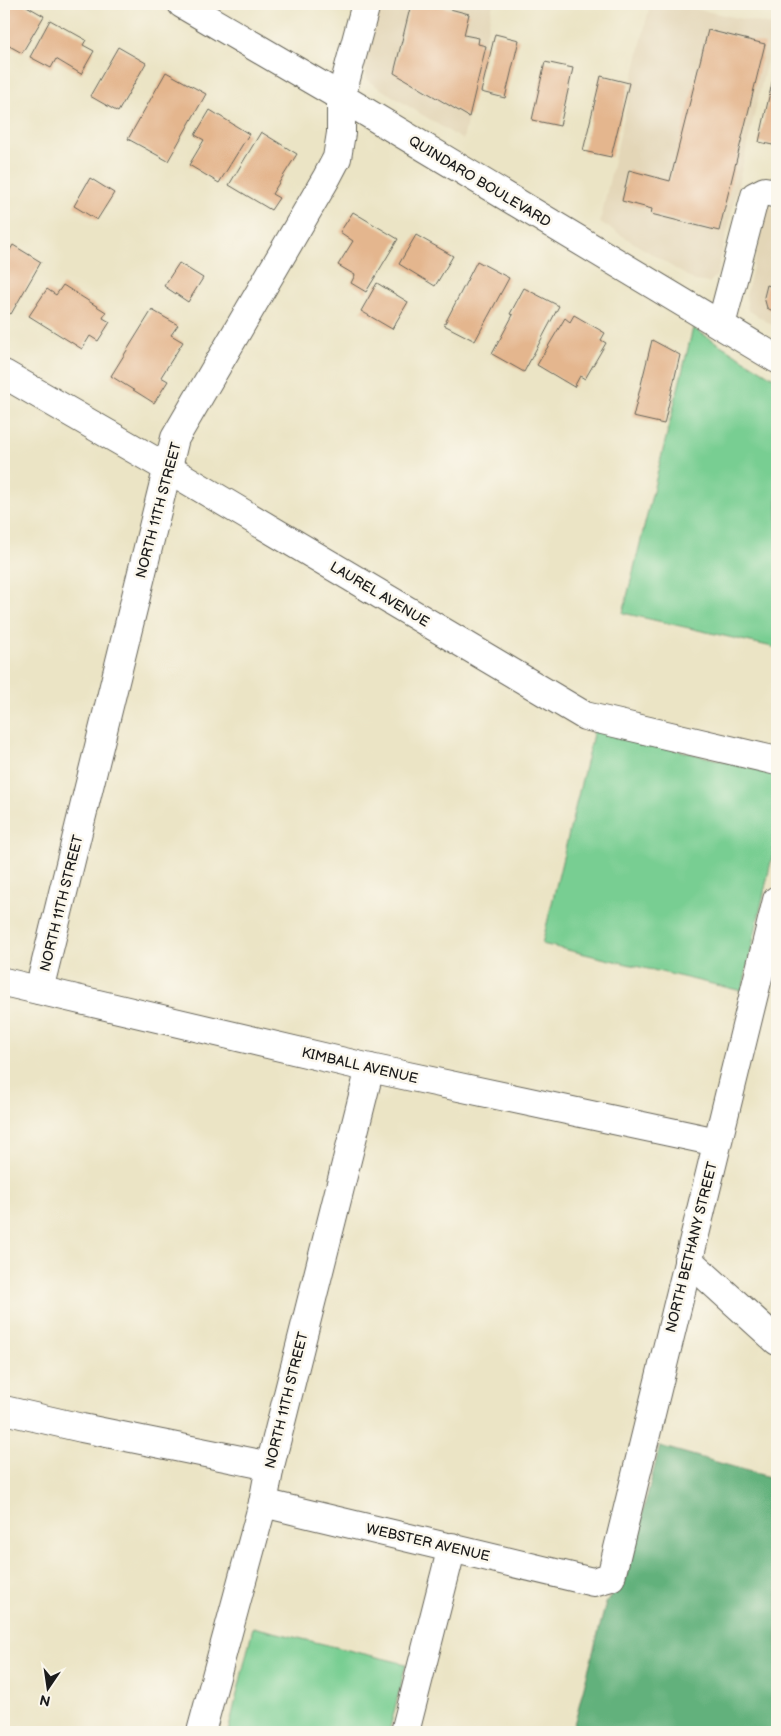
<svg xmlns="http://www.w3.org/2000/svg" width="781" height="1736" font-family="'Balsamiq Sans',sans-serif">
<rect width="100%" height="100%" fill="#fbf7ec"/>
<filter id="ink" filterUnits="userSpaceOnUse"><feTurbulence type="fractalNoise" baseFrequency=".02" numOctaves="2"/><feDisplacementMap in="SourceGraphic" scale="10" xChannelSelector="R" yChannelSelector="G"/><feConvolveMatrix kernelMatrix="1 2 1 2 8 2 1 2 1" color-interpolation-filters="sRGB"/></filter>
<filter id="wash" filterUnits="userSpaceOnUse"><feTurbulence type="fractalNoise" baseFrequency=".0096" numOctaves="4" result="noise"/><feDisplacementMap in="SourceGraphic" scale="20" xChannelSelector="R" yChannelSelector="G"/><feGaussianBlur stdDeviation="1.12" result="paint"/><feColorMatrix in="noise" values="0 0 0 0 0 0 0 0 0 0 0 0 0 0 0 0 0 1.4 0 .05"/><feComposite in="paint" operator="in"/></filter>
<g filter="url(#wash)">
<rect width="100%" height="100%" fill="#ebe4c5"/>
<g fill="#e3d6b7">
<path d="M379,4H493L463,140L368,81L364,67Z"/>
<path d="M650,4H673L775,26L717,275L709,283L695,281L600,222Z"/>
<path d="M768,206L777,208V328L748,310L746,296Z"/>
</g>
<g fill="#78ce92" stroke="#4a7557">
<path d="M693,328L777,380V648L623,613Z"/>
<path d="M594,730L777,774V835L742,991L542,944Z"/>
<path d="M253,1627L406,1664L389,1732H228Z"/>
</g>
<path fill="#62b17c" stroke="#3f664c" d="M660,1446L769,1477L777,1446V1732H572L606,1603L626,1578Z"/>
<g id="blocks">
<g fill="#e4b68e">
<path d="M4,4H23L44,16L22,53L4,43Z"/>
<path d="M411,4H436L435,5L469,14L464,35L479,38L478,44L486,46L469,117L394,73Z"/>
<path d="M50,20L86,40L83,45L94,51L81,74L56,59L51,68L30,57Z"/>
<path d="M708,30L765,44L719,231L651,214L652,209L622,201L629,170L670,181Z"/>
<path d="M495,34L519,40L505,98L481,92Z"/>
<path d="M118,47L146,63L118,112L90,96Z"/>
<path d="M545,62L573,68L560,126L532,120Z"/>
<path d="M166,72L206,94L168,161L128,139Z"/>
<path d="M774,74L777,75V146L759,142Z"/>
<path d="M601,76L629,83L611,157L583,151Z"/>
<path d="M210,110L249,134L219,183L189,165L204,140L195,135Z"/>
<path d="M261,132L297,154L272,194L279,198L271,210L229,185Z"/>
<path d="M90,178L114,193L97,220L74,206Z"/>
<path d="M353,212L398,239L366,292L351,283L355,275L338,265L353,241L340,232Z"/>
<path d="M416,235L453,256L435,286L399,264Z"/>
<path d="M13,245L41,262L11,314L4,310V260Z"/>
<path d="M477,261L509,278L475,341L444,325Z"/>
<path d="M179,263L203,278L188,302L164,286Z"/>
<path d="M377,283L408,302L392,329L361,311Z"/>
<path d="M63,285L106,312L103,318L110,322L98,341L90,336L82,349L29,316L47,289L56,295Z"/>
<path d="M767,285L777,288V313L767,308L764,297Z"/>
<path d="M524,288L559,306L524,372L492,354L513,315L510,314Z"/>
<path d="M152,310L178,325L171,335L183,342L161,377L168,381L154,403L111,376Z"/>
<path d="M574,315L605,333L601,340L606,343L585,379L580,376L574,387L537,365L565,318L570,322Z"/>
<path d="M652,340L680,355L664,424L633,417Z"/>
</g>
</g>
</g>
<g filter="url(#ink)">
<use href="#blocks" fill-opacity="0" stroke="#646257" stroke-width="1"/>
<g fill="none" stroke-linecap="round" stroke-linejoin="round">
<defs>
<g id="minor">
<path d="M721,325L755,196L765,191L777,194"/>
<path d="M4,374L167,468L585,716L777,761"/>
<path d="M4,982L370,1068L717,1142"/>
<path d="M39,990L175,438L327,177L337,158L341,133V97L366,4"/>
<path d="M688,1260L777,1341"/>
<path d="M4,1410L82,1428L270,1466"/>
<path d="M263,1503L593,1582L611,1577L777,900"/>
<path d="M201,1732L263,1503L270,1466L370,1068"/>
<path d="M405,1732L452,1547"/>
</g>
<path id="major" d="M182,4L341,97L777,359"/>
</defs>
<use href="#minor" stroke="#646257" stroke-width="30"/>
<use href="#major" stroke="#646257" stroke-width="30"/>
<use href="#minor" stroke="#fff" stroke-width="28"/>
<use href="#major" stroke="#fff" stroke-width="28"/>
</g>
</g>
<g text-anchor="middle" stroke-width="5" stroke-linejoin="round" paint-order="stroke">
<g font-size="14" fill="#1c1c1c" stroke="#fbf7ec">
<text transform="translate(480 181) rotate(31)" y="5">QUINDARO BOULEVARD</text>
<text transform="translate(158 510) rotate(-75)" y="5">NORTH 11TH STREET</text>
<text transform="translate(380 594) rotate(31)" y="5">LAUREL AVENUE</text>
<text transform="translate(61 903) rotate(-76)" y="5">NORTH 11TH STREET</text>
<text transform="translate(360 1065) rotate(13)" y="5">KIMBALL AVENUE</text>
<text transform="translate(691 1247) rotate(-76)" y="5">NORTH BETHANY STREET</text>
<text transform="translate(286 1400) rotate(-76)" y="5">NORTH 11TH STREET</text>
<text transform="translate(428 1542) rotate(13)" y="5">WEBSTER AVENUE</text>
</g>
</g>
<rect width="781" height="1736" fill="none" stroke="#fbf7ec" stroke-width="20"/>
<g transform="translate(48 1688) rotate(193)" stroke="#fbf7ec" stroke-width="4" paint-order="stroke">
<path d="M0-4L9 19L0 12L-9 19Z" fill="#1c1c1c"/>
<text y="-8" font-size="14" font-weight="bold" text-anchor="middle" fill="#1c1c1c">N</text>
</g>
</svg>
